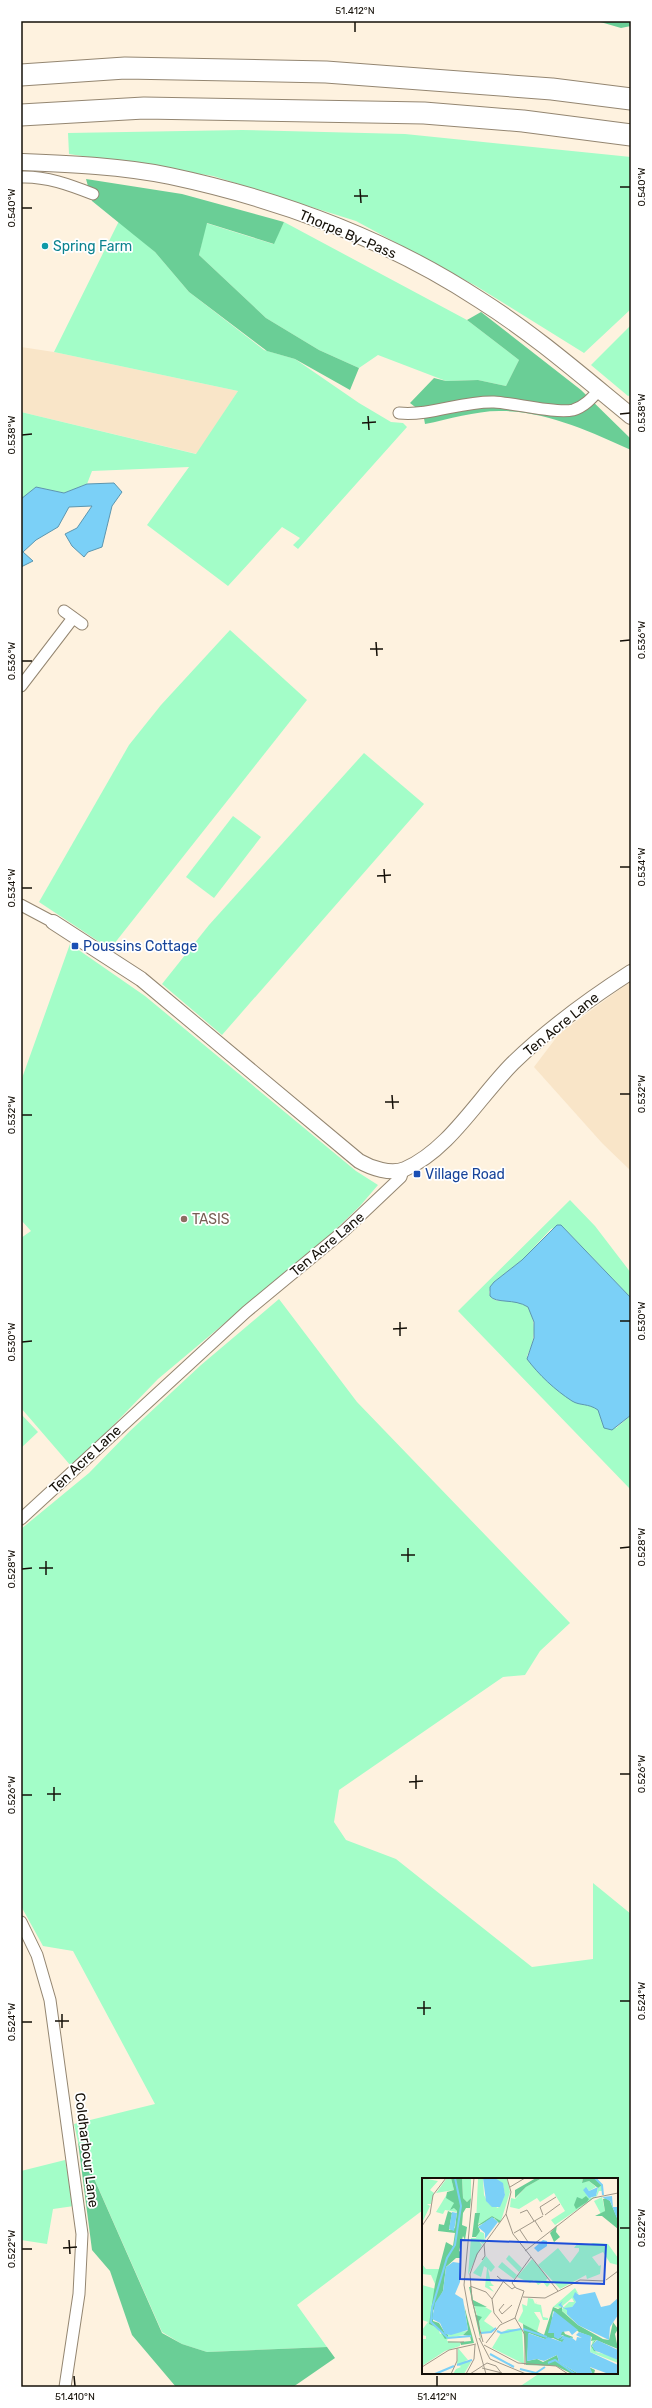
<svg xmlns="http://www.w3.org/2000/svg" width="652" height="2408" font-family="Rubik,sans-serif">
<rect width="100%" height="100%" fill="#fef2df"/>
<g fill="#f9e5c8">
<path d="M21,347L54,352L238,391L197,454L21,412Z"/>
<path d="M631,981V1171L602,1143L534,1067L559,1034Z"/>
</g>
<g fill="#a3fdc8">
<path d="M242,130L405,134L631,157V309L584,353L476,286L356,221L213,176L69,154L68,133Z"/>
<path d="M119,221L155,252L189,292L264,350L295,359L359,403L391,422L403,423L407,427L298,549L293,545L300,538L282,527L228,586L147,525L189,467L92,471L87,484L64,493L36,487L21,499V412L196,454L238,391L54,352Z"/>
<path d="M284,222L467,320L519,360L506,386L478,380L446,381L378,355L359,368L319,350L266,318L199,255L206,223L273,244Z"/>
<path d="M631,325V395L628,396L591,365Z"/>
<path d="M230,630L307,700L110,949L39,902L129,745L161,705Z"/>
<path d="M364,753L424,804L222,1035L162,984L209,925Z"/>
<path d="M233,816L261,837L214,898L186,877Z"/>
<path d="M70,944L145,996L356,1171L378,1185L360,1206L333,1232L158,1379L96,1443L71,1466L21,1408V1238L31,1231L21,1220V1081Z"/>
<path d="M570,1200L595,1226L631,1273V1298L561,1225L551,1229L522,1260L494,1282L489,1292C492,1305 504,1299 513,1301C519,1301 523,1304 528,1307C537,1323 535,1341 527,1356C542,1371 557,1389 574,1401C584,1408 600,1399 601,1420L616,1428L631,1415V1490L458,1311Z"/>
<path d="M279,1299L357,1402L570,1623L540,1651L525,1675L503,1677L339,1790L334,1822L346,1840L396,1859L532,1967L593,1959V1883L631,1914V2387H519L540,2373H617V2179H423V2210L297,2305L327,2347L207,2352L182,2344L162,2332L78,2142L74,2124L155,2104L73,1951L43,1946L21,1906V1529L89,1473L130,1431L201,1365Z"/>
<path d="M21,1414L38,1432L21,1448Z"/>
<path d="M65,2160L74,2206L53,2209L47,2244L21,2240V2171Z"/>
</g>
<g fill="#6ace96">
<path d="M597,21H631V26L621,28Z"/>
<path d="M86,179L182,194L284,222L274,244L207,223L199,255L266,318L319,350L359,368L350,390L295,359L267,351L189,292L155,252L92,201Z"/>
<path d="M481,312L581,390L631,439V450C591,432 549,412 503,411C478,410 450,419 425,424L423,413L410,403L434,378L446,381L478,380L506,386L519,360L467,320Z"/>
<path d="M78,2142L162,2333L182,2344L207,2352L327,2347L335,2358L293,2387H176L132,2335L110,2271L92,2250Z"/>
</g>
<g fill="#7bd0f7" stroke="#5c96af">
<path d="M114,483L122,492L112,506L102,547L88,552L84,557L72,546L65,534L77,528L92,506L69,507L58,527L36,540L23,552L33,561L21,567V499L36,487L64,493L87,484Z"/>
<path d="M557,1225H561L631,1298V1415L612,1430L604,1428L598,1410C588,1403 580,1406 572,1401C555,1390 539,1375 527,1359L534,1338V1322L528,1307C514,1298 496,1304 490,1296V1287L494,1282L522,1260Z"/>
</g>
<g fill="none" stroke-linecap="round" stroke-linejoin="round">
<defs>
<g id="minor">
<path d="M21,177C46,176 70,185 93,194"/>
<path d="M399,413C432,416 461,401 494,402C514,403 556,414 573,410C584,407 592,398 599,390"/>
<path d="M64,611L82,624"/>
<path d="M21,686L73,618"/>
<path d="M21,905L53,922"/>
<path d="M21,1519L246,1312L345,1230L401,1177L403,1170"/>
<path d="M21,1922L37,1955L50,2000L82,2234L79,2294L65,2387"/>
</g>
<path id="tertiary" d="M53,922L141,979L359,1161C371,1168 391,1175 405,1169C449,1150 479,1097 513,1063C549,1028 589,999 631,972"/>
<path id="secondary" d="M21,162C70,164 121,166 170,176C278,199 387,239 480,300C534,334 582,376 631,416"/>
<g id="motorway">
<path d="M21,75L125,68L326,72L552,89L631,99"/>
<path d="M21,115L144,108L424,113L523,121L631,135"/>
</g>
</defs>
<use href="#minor" stroke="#948671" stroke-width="13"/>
<use href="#tertiary" stroke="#948671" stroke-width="16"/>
<use href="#secondary" stroke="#948671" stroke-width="18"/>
<use href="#motorway" stroke="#948671" stroke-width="23"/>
<use href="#minor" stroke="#fff" stroke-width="11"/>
<use href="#tertiary" stroke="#fff" stroke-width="14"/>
<use href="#secondary" stroke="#fff" stroke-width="16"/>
<use href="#motorway" stroke="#fff" stroke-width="21"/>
</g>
<path fill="none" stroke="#151008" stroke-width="1.5" d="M355,22V32M620,187H630M360,189L361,203M354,196H368M22,208H32M620,414L630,413M368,416L369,430M362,423L376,422M22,435L32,434M620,641L630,640M376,642L377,656M370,649H383M22,661H32M620,867H630M384,869L385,883M377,876L391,875M22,888H32M620,1094H630M392,1095L393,1109M385,1102H399M22,1115H32M620,1321H630M400,1322V1336M393,1329L407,1328M22,1342L32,1341M408,1548V1562M620,1548L630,1547M401,1555H415M46,1561V1575M39,1568H53M22,1569L32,1568M620,1774H630M416,1775V1789M409,1782L423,1781M54,1787V1801M47,1794H61M22,1795H32M424,2001V2015M620,2001H630M417,2008H431M62,2014V2028M55,2021H69M22,2022H32M620,2228H630M69,2240L70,2254M63,2248L77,2247M22,2249H32M74,2376L75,2386M437,2376V2386"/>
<circle fill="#0f9aa8" stroke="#fff" stroke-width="1.5" cx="45" cy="246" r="4"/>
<g fill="#1a4fb4" stroke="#fff" stroke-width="1.5">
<rect x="71" y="942" width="8" height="8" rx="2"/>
<rect x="413" y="1170" width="8" height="8" rx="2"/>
</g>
<circle fill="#8d6e63" stroke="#fff" stroke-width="1.5" cx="184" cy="1219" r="4"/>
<g text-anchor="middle" stroke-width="3.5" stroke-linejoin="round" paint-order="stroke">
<g font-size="14" fill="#151008" stroke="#fff">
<text transform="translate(348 234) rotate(23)" y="5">Thorpe By-Pass</text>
<text transform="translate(561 1024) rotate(-39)" y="5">Ten Acre Lane</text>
<text transform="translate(327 1244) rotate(-40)" y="5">Ten Acre Lane</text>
<text transform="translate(85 1459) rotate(-43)" y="5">Ten Acre Lane</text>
<text transform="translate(87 2150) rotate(83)" y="5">Coldharbour Lane</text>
</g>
<g font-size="14" fill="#0d838f" stroke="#fff" text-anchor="start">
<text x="53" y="251">Spring Farm</text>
</g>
<g font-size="14" fill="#164399" stroke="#fff" text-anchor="start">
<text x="83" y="951">Poussins Cottage</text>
<text x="425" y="1179">Village Road</text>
</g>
<g font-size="14" fill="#785e54" stroke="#fff" text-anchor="start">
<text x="192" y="1224">TASIS</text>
</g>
</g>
<g transform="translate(422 2178)">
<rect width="196" height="196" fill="#fef2df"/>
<path d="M0,0L16,3L8,12L12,15L9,26H5L8,28L0,45ZM25,0H29L32,12L14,15ZM40,0H49V20L45,24L41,20ZM56,0H61L62,17L66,25L76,30L83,17L81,7L73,0H85L88,14L79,43L70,38L59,45L54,46ZM120,0H161L160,4L167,3L174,9L167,13L165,10L169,20L174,18L176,10L180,7V13H177L175,18L133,47L129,42L143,33L132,15L118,24L115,20L97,31L88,29L89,20L93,21L104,9ZM25,16L32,25L31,31L32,29L35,34L23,32L21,36L14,34ZM180,19L183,33L179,36L172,23ZM56,53L62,55L63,64L61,66L56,62L60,67L46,97L49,60H54ZM171,65L186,66L196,80V87L188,85L181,74L170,79L177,88L179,87L178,96L165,101L164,97L138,111L116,87L136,70L148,85L157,73V70H152L155,66L167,67ZM87,77L100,90L97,94L84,81ZM64,78L73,89L69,94L66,91L69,105L72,108H67L72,114L63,109L65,90L62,88L59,99L51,95ZM110,81L126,100L124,102L128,106L125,109L121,104L116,107L112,102L108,105L95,99ZM80,84L95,97L92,101L76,89ZM0,86L4,91H19L13,106L9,97L0,96ZM0,107L14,111L7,146L16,150L18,156L45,153L41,157L26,160L25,163L38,164V168L23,173L0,188V161H4V158L0,157V152L6,144L0,142ZM153,110L157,117L155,115L152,118L154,124L150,129V141L139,132L147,124H152L150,120L138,130L131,129ZM106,120L111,121L113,126L115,124L114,126L119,127L121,139L126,140V142H121L118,134H112L118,143L115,154L96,143L101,133L100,126L105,128ZM51,122L70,133L62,143L72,150L70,154H59ZM86,151H100L102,186L70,170L79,155ZM171,161L173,162L169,168L174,174L187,177L196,182V185L168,174ZM36,170L46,182L43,183L49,184L42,196H31L34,191L39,189L35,186Z" fill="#a3fdc8"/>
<path d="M29,0H40L41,20L45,24L49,20L48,30H44L41,35L40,47L45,49L43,62L41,58L37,73L39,74L38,80H34L24,89L21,113L11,133V143L17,145L23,155L26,157V160L23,161L16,150L7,146L13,106L24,64L31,68L33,55L16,53L17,46L22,47L26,33L30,35L27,52L33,50L35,33L32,30L28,32L32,25L24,20L25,14L32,12ZM114,0H120L104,9L93,20V12ZM161,0H174L180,7L176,10L167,3L160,5ZM164,18L167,21L165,24L154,31L152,27L155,19L160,21ZM184,20L188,23L196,42V51L180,38H173L183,33L181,21ZM53,35H58L56,47L70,38L79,43L77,45L72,40L56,48L58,53L54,59H50ZM135,47L134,54L138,59L132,64L128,55ZM47,109H49L51,122L65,129L52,128L54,137L60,139L57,143L59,164ZM42,127L52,165L39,167L38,164L49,163L48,158L41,157L46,152ZM131,129L136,131L140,129V133L156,147L181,161L187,162L191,144L196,151L193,156L196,171L174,162L170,168L174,173L184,175L172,173L169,168L173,162L169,163L170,159L157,154L131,133L130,140L133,136L135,138L143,156L151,159L149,162L143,164L144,166L131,160L123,161L107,155L105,183L115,181L121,184L135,177L137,184L155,195H170L167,189L173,192L172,196H150L134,188L104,187L101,146L122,157ZM130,141L138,145L139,157H142L136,161L132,155H128Z" fill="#6ace96" fill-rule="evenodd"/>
<path d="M61,0H73L81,5L83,17L78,29H70L64,23ZM164,9L167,13L176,9L174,18L167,20L161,12ZM190,18L191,29H196V43L188,23L180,19ZM30,34L35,35L32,53L27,51ZM70,39L76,44L63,61V55L56,49ZM121,62L125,63V68L116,74L112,70ZM31,84L38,85V104L33,116L41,121L46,152L29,157L23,156L18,145L10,141L13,125L21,113L24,89ZM153,114L157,117L173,114L179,129L188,127L196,120V137L188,149L187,162L156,147L145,136V132L136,127L141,123L139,126L142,130L150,129L154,124L151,119ZM132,133L156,152L150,157L147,153L140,154L139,157L148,160L140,165L149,159L154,163L155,159L160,160L154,157L157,154L169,158L168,174L196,187V196L184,195L168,189L170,195H155L137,184L135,177L122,183L115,181L105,183L106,155L123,161L126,159L140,164L142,161L138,162L141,158L136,161L132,159V155H126ZM175,162L196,172V182L172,172L170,167Z" fill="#7bd0f7"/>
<path fill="none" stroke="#7bd0f7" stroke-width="2" d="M33,0L39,28L33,67L25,80L10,130L9,144L26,160L49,158M173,0L180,7L181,17M101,151L125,159M75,153L79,155L99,151M59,155L69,154L74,150M68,176L92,189M126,185L133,182L153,196M35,187L50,182M98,191L114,195L123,189M13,196L32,188"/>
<path fill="none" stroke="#a19889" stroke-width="1" d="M52,0L42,107L47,135L64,196M88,9L103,0M98,35L105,32L112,43M84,36L91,56L136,113M121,37L118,29L134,19M123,37L138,26M113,43L120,54M0,48L8,36L11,17L24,0M98,52L106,64M92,55L121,38M103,73L171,20L196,15M60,82L63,78L62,66M75,98L90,111L93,109M184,102L196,93M48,108L64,114L70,121L72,135L80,145M101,119L123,120L158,102L183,103M70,121L81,104M82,126L77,132L80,136L90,127M93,140L102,113L94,110L90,105L109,79M93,140L103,157V187M57,160L68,181L104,196M26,164H42M61,164L50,122L48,96L55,76L84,36L89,14L85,0M64,165L78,147L93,140M62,167L96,185L134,188L146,196M0,189L27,172L54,166M60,190L80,195M29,196L35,183V170M44,196L52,181L53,167M48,196L65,185L74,188L80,196"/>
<path fill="#1d4ed8" fill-opacity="0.15" stroke="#1d4ed8" stroke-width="2" d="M39,62L184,67L182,106L38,101Z"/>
<rect width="196" height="196" fill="none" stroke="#151008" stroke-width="2"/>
</g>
<rect width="652" height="2408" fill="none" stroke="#ffffff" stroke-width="44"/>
<rect x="22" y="22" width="608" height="2364" fill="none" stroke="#151008" stroke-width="1.5"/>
<g font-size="10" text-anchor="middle" fill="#151008">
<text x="355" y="14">51.412°N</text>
<text transform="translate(641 187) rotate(-90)" y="4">0.540°W</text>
<text transform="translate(11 208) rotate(-90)" y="4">0.540°W</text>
<text transform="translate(641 413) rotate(-90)" y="4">0.538°W</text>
<text transform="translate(11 435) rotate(-90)" y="4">0.538°W</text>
<text transform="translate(641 640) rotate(-90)" y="4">0.536°W</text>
<text transform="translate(11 661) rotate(-90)" y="4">0.536°W</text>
<text transform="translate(641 867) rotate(-90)" y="4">0.534°W</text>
<text transform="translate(11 888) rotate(-90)" y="4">0.534°W</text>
<text transform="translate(641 1094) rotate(-90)" y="4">0.532°W</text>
<text transform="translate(11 1115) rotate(-90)" y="4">0.532°W</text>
<text transform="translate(641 1321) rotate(-90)" y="4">0.530°W</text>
<text transform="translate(11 1342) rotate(-90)" y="4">0.530°W</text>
<text transform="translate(641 1547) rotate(-90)" y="4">0.528°W</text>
<text transform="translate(11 1569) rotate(-90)" y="4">0.528°W</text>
<text transform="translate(641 1774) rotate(-90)" y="4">0.526°W</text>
<text transform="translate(11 1795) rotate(-90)" y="4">0.526°W</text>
<text transform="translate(641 2001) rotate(-90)" y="4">0.524°W</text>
<text transform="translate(11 2022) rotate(-90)" y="4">0.524°W</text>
<text transform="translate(641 2228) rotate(-90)" y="4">0.522°W</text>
<text transform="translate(11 2249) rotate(-90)" y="4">0.522°W</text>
<text x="75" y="2400">51.410°N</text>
<text x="437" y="2400">51.412°N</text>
</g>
</svg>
